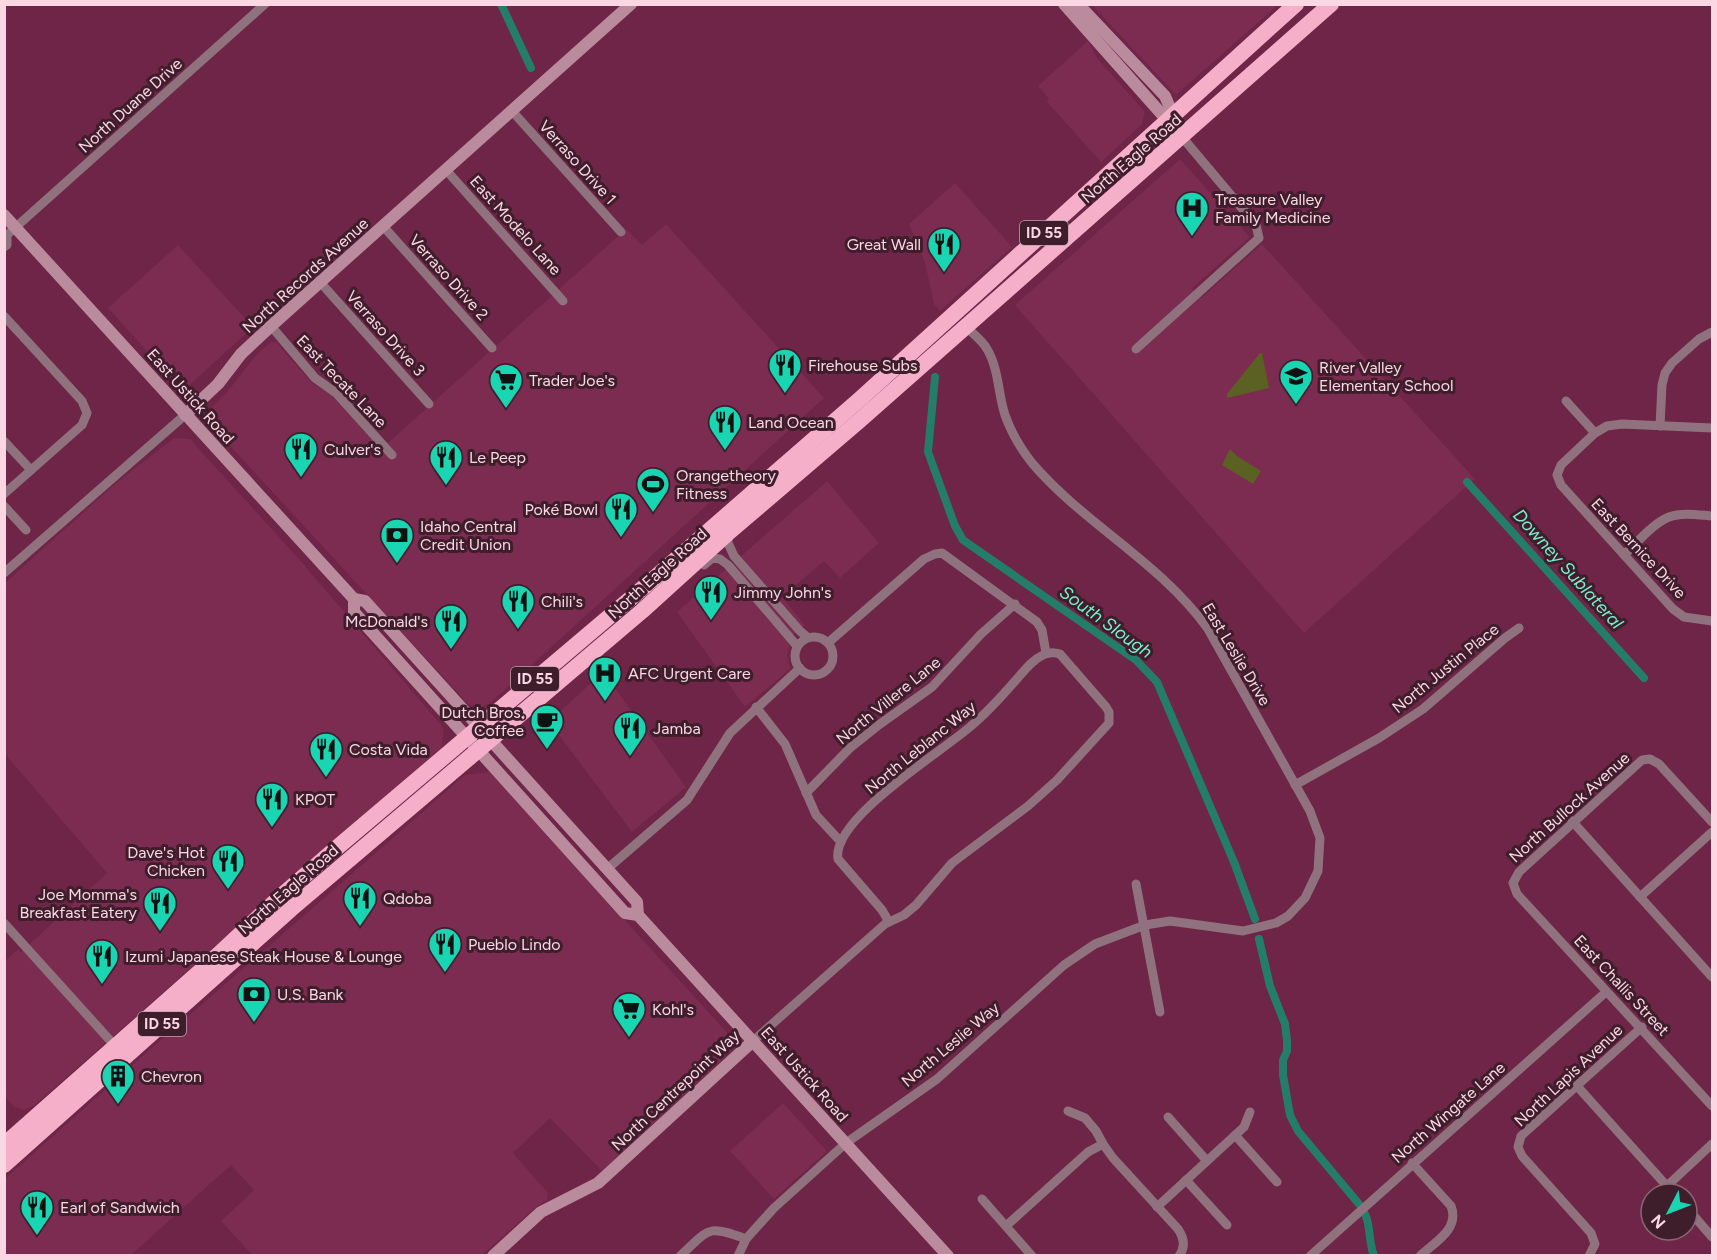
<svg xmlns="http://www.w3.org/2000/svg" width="1717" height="1260" font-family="Figtree,sans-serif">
<rect width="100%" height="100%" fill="#6e2547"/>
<g fill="#7c2b51">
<path d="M1092,5H1278L1176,95Z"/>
<path d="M1088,41L1097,58L1145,112L1142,124L1101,162L1047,102L1049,99L1038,86Z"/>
<path d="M1180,159L1250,237L1192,288L1201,298L1262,244L1475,479L1304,633L1015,305Z"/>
<path d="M955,183L1012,247L940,311L934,304L925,263L909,224Z"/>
<path d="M666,224L824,398L489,704L479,708L468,704L220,435L222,433L208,418L209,410L227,392L256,355L271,342H276L311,382L331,395L381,449L626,229L642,245Z"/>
<path d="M178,245L253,327L183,391L108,308Z"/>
<path d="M174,438L190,439L299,559L441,725L444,730L442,747L34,1106L23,1110L13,1106L5,1097V961L18,949L21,952L107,873L5,754V583L115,484Z"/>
<path d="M827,481L879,543L840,578L824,561L782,597L805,625L787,640L790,645L787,655L790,669L745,707L677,612Z"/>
<path d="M607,677L686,787L632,832L549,722L593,681Z"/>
<path d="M490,772L733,1039L731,1051L602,1171L550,1118L513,1153L548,1193L547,1200L536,1207L482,1255H252L221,1221L254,1190L231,1165L131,1255L8,1256L5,1252V1179L146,1053L465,775Z"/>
<path d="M783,1103L827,1151L774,1199L730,1151Z"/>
</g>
<g fill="#5a6122">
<path d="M1260,353H1262L1269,388L1227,398V394Z"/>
<path d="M1230,449L1237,456L1261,471L1253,484L1222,465Z"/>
</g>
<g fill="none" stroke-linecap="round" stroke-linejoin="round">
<g stroke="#247d6a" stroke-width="8">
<path d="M501,4L531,68"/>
<path d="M935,377L928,452L955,526L963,540L1136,660L1157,682L1234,862L1255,919"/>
<path d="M1467,482L1644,678"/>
<path d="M1259,939L1270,986L1285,1024L1287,1041V1051L1283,1060V1075L1290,1115L1298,1131L1359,1204"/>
<path d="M1365,1214C1371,1226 1368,1240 1374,1256"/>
</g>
<g stroke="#8f727d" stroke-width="9">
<path d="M512,111L621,232"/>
<path d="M446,170L563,301"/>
<path d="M383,226L492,348"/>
<path d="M4,235H7V245L4,247"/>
<path d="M7,235L265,4"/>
<path d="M320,282L429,404"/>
<path d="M4,316L82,401L87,413L82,425L4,494"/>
<path d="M271,326L315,378L336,393L392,455"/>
<path d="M1136,349L1259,238L1256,225L1182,137"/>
<path d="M1566,401L1595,433"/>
<path d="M1660,426L1662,385L1665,373L1672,363L1699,339L1712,332"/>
<path d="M1712,428L1622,424L1607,426L1595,433L1561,465L1557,475L1561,485L1673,609L1684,617L1712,621"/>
<path d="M4,441L31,470"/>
<path d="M4,506L26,530"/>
<path d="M728,533V543L734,556L800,631L807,637"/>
<path d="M1624,555C1637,543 1652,524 1669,517C1682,512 1699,515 1712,516"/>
<path d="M704,565L712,558L720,559L728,565L797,646"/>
<path d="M4,573L185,415"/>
<circle cx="814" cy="656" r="19"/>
<path d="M829,642L924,559L935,554L942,553L1037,622L1042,630L1046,653"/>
<path d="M756,707L785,744L816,815L841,842"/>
<path d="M1295,785L1379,738L1423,709L1505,638L1519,628"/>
<path d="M806,793L850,748L880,724L932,687L981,634L1015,604"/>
<path d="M1572,821L1712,977"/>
<path d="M1712,822L1659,764L1650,759L1642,760L1519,872L1513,883L1517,894L1712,1106"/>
<path d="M607,869L687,800L730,733L800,668"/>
<path d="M1136,884L1160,1012"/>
<path d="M1640,897L1712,832"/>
<path d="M4,923L116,1047"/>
<path d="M753,1041L885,924L904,915L916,905L952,863L1028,806L1057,780L1109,723V712L1106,707L1060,654C1054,652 1049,652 1043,655C1032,660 1024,671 1016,680C1002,696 988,712 971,726C943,751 831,819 838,859L882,910L889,922"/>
<path d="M1577,1086L1674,1194"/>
<path d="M1068,1111L1085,1118L1096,1131L1103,1144L1113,1158L1178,1229C1184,1238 1186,1247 1179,1256"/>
<path d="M1168,1117L1207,1161"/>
<path d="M1235,1135L1277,1182"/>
<path d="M1412,1163L1451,1206C1460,1229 1435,1242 1420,1256"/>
<path d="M1186,1180L1227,1225"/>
<path d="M1667,1186L1712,1144"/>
<path d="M982,1199L1032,1256"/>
<path d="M1157,1207L1244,1127L1250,1112"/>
<path d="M1687,1208L1712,1237"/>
<path d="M1006,1226L1088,1152L1103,1144"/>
<path d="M680,1256C710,1229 706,1224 746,1239"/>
<path d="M738,1256L746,1239L774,1208L846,1143L937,1079L1064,965L1095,944L1145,925L1170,921L1243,931L1276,923L1288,916L1305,898L1318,871L1320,838L1310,811L1208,629C1160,562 1084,524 1032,463C1021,449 1011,432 1005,415C998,394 999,369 987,349C982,340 972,333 965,326"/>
<path d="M1310,1256L1606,992"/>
<path d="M1589,1256L1595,1244L1591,1233L1522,1156L1518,1147L1521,1136L1642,1027"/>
</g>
<g stroke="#b98b9c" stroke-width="12">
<path d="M1064,4L1182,137"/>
<path d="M1078,4L1165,96L1176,122"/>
<path d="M4,215L354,599L365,601L637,902L638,915"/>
<path d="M185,415L218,384L241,354L271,326L631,4"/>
<path d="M354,599V612L625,913L638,915L948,1256"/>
<path d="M493,1256L541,1212L598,1183L753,1041"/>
</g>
<g stroke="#f5afc9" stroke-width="16">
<path d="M4,1145L205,967L280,897L333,851L643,588L859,400L1296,4"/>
<path d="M4,1165L291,909L642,611L728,533L859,421L1331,4"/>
</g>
</g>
<defs>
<symbol id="hospital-pin" viewBox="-11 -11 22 30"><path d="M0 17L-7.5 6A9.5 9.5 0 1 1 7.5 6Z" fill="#19d5b2" stroke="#3f1e2c"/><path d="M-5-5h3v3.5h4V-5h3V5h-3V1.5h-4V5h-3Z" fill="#111"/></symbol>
<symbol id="restaurant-pin" viewBox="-11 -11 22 30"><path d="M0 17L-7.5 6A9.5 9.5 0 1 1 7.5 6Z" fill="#19d5b2" stroke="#3f1e2c"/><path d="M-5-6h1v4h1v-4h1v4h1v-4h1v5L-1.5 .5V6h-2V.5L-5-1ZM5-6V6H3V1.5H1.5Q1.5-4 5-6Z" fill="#111"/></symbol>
<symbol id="school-pin" viewBox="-11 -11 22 30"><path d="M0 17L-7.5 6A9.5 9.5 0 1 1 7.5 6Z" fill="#19d5b2" stroke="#3f1e2c"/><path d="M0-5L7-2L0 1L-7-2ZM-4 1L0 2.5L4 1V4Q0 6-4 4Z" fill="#111"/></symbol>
<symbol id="supermarket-pin" viewBox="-11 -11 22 30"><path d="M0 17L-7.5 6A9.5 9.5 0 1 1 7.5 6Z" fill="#19d5b2" stroke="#3f1e2c"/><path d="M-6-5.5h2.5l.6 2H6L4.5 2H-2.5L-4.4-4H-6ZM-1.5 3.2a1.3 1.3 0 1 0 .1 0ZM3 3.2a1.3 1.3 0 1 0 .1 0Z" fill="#111"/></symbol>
<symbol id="stadium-pin" viewBox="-11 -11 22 30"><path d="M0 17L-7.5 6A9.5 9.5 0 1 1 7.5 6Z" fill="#19d5b2" stroke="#3f1e2c"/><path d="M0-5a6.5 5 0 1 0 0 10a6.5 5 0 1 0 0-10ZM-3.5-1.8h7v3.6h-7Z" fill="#111"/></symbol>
<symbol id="bank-pin" viewBox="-11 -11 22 30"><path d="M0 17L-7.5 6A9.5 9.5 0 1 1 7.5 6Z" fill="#19d5b2" stroke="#3f1e2c"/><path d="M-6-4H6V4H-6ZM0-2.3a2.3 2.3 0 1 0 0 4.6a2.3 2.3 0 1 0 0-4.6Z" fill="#111"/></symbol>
<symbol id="cafe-pin" viewBox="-11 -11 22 30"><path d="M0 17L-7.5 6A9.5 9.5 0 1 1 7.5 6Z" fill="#19d5b2" stroke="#3f1e2c"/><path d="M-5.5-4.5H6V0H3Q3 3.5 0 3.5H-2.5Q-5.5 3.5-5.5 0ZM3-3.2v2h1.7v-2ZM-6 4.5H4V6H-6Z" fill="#111"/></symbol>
<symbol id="building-pin" viewBox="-11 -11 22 30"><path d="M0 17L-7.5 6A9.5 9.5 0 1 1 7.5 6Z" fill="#19d5b2" stroke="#3f1e2c"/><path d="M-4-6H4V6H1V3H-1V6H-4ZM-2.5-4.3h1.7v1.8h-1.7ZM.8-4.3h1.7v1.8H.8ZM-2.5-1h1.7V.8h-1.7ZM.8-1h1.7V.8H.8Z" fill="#111"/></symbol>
</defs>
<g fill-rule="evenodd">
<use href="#hospital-pin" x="1173" y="189" width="38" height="52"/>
<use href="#restaurant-pin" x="925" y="225" width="38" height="52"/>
<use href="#restaurant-pin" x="766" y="346" width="38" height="52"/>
<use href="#school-pin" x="1277" y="357" width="38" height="52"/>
<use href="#supermarket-pin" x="487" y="361" width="38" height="52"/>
<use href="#restaurant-pin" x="706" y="403" width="38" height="52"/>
<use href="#restaurant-pin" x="282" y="430" width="38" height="52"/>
<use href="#restaurant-pin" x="427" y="438" width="38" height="52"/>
<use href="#stadium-pin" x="634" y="465" width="38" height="52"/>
<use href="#restaurant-pin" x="602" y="490" width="38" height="52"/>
<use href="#bank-pin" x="378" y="516" width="38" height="52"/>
<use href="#restaurant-pin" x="692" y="573" width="38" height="52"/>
<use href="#restaurant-pin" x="499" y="582" width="38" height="52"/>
<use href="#restaurant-pin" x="432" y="602" width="38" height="52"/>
<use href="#hospital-pin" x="586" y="654" width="38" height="52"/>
<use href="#cafe-pin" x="528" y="702" width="38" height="52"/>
<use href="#restaurant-pin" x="611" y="709" width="38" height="52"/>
<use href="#restaurant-pin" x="307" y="730" width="38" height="52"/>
<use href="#restaurant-pin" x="253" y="780" width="38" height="52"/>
<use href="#restaurant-pin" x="209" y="842" width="38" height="52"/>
<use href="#restaurant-pin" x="341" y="879" width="38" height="52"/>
<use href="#restaurant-pin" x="141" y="884" width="38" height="52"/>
<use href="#restaurant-pin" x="426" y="925" width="38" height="52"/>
<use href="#restaurant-pin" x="83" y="937" width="38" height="52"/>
<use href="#bank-pin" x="235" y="975" width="38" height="52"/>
<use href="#supermarket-pin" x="610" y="990" width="38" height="52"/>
<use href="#building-pin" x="99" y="1057" width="38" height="52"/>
<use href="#restaurant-pin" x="18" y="1188" width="38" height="52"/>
</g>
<g text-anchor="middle" stroke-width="6" stroke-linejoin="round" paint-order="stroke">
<g fill="#3f1e2c" stroke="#c39fac" stroke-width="1.5">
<rect x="1020" y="221" width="48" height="24" rx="4.5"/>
<rect x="511" y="667" width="48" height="24" rx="4.5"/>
<rect x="138" y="1012" width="48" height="24" rx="4.5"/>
</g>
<g font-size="15" font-weight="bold" fill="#fbd6e3">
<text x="1044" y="238">ID 55</text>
<text x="535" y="684">ID 55</text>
<text x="162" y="1029">ID 55</text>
</g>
<g font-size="16" fill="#fbd6e3" stroke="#3f1e2c">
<text transform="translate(130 105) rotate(-42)" y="6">North Duane Drive</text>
<text transform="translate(1131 158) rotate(-41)" y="6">North Eagle Road</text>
<text transform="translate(578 162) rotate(48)" y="6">Verraso Drive 1</text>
<text transform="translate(516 225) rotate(48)" y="6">East Modelo Lane</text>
<text transform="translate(305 275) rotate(-42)" y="6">North Records Avenue</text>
<text transform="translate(449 277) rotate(48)" y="6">Verraso Drive 2</text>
<text transform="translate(386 333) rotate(48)" y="6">Verraso Drive 3</text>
<text transform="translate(342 381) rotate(46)" y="6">East Tecate Lane</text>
<text transform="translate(191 396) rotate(48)" y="6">East Ustick Road</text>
<text transform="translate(1639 548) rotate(47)" y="6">East Bernice Drive</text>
<text transform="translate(657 573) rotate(-42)" y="6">North Eagle Road</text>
<text transform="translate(1237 654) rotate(59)" y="6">East Leslie Drive</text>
<text transform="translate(1445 668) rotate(-39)" y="6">North Justin Place</text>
<text transform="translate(888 700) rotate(-39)" y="6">North Villere Lane</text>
<text transform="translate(920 747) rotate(-39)" y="6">North Leblanc Way</text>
<text transform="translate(1569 807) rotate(-42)" y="6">North Bullock Avenue</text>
<text transform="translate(288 889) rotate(-41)" y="6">North Eagle Road</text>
<text transform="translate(1622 985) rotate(47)" y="6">East Challis Street</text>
<text transform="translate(950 1044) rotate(-40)" y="6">North Leslie Way</text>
<text transform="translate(805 1074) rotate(48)" y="6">East Ustick Road</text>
<text transform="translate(1568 1075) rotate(-43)" y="6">North Lapis Avenue</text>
<text transform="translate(675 1090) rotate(-43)" y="6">North Centrepoint Way</text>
<text transform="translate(1448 1112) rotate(-41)" y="6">North Wingate Lane</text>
</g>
<g font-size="16" fill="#fbd6e3" stroke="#3f1e2c" text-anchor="start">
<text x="1215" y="205">Treasure Valley<tspan x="1215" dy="18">Family Medicine</tspan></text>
<text x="921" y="250" text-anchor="end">Great Wall</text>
<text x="808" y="371">Firehouse Subs</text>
<text x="1319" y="373">River Valley<tspan x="1319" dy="18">Elementary School</tspan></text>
<text x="529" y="386">Trader Joe's</text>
<text x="748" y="428">Land Ocean</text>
<text x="324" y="455">Culver's</text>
<text x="469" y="463">Le Peep</text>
<text x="676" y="481">Orangetheory<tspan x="676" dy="18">Fitness</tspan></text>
<text x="598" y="515" text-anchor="end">Poké Bowl</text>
<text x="420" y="532">Idaho Central<tspan x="420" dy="18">Credit Union</tspan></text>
<text x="734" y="598">Jimmy John's</text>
<text x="541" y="607">Chili's</text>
<text x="428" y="627" text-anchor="end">McDonald's</text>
<text x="628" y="679">AFC Urgent Care</text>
<text x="524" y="718" text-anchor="end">Dutch Bros.<tspan x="524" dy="18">Coffee</tspan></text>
<text x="653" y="734">Jamba</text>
<text x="349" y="755">Costa Vida</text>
<text x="295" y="805">KPOT</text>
<text x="205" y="858" text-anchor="end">Dave's Hot<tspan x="205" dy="18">Chicken</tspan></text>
<text x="137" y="900" text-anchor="end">Joe Momma's<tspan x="137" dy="18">Breakfast Eatery</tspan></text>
<text x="383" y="904">Qdoba</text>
<text x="468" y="950">Pueblo Lindo</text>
<text x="125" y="962">Izumi Japanese Steak House &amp; Lounge</text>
<text x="277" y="1000">U.S. Bank</text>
<text x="652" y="1015">Kohl's</text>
<text x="141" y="1082">Chevron</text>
<text x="60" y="1213">Earl of Sandwich</text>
</g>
<g font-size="18" font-style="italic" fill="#76efd0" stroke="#3f1e2c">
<text transform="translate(1568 569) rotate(48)" y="6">Downey Sublateral</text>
<text transform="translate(1106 622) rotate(36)" y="6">South Slough</text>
</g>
</g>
<rect width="1717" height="1260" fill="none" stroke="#fbd6e3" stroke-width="12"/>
<g transform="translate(1669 1212) rotate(228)"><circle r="28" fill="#3f1e2c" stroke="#8a6875" stroke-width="1.5"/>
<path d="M0-4.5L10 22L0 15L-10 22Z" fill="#19d5b2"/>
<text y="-9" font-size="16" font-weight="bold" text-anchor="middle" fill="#fbd6e3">N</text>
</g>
</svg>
